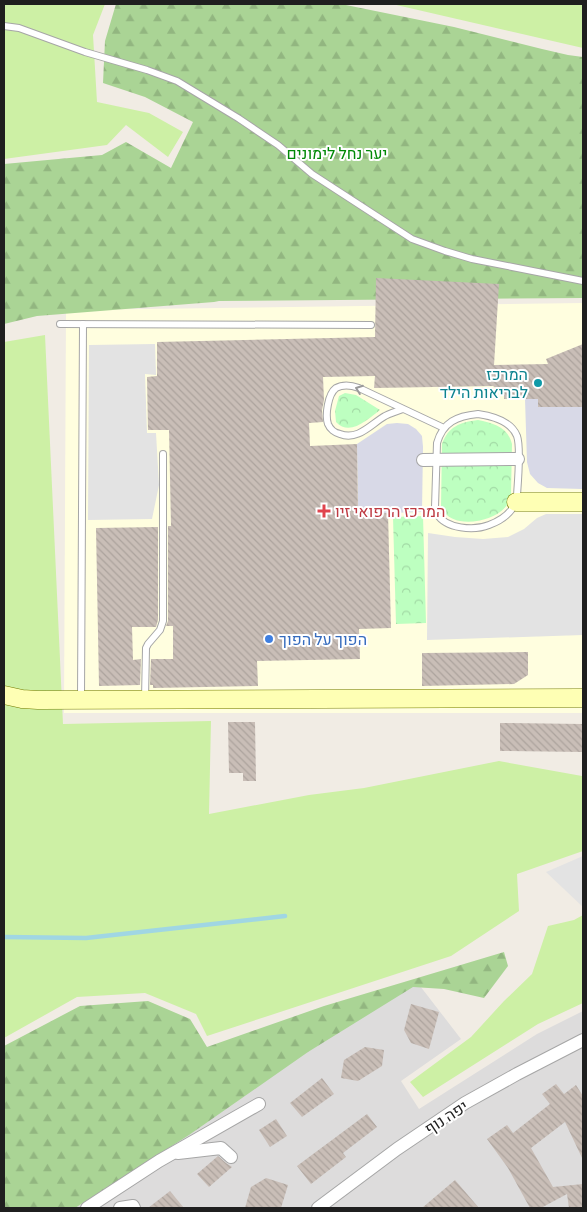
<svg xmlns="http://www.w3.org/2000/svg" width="587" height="1212" font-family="Manrope,Heebo,sans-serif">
<defs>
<pattern id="forest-firs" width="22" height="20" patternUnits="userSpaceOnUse" patternTransform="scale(1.25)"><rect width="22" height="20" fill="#aad495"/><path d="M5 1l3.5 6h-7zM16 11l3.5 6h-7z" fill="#92b680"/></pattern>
<pattern id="park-crowns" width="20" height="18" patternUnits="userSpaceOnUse" patternTransform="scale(1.25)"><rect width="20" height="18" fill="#bdffc0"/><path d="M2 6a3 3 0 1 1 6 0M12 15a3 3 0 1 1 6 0" fill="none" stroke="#a2daa5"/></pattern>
<pattern id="building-back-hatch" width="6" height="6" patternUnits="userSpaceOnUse" patternTransform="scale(1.25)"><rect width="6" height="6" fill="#c9beb7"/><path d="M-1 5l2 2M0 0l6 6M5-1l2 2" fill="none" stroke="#aca39d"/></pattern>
</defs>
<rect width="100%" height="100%" fill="#f1ece4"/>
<path fill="#dddcdc" d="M417,982L461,1039L401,1081L419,1109L537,1034L583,1011V1208H70L114,1175Z"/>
<path fill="#fffedf" d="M583,303V713H64L66,310Z"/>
<g fill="#cdf0a5">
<path d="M4,4H105L93,35L97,102L149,113L183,132L168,157L126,125L107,145L4,159Z"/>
<path d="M392,4H583V48Z"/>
<path d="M45,335L63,724L211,721L209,814L309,795L364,788L499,761L582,776L583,781V851L517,874L519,911L451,956L207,1036L196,1014L145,993L77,997L4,1038V342Z"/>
<path d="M583,915V1003L538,1024L423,1097L410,1082L471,1037L504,1001L532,974L548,926L574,920Z"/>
</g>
<g fill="url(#forest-firs)">
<path d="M116,4H341L454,27L542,49L568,55L583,57V298L219,301L214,302L37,316L4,324V164L102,155L126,142L171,168L193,122L145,97L103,83L105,41Z"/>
<path d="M504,952L508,966L484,998L444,989L413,987L308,1052L189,1135L75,1208H4V1046L80,1006L148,1001L190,1019L207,1047L324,1006Z"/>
</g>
<g fill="url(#park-crowns)">
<path d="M345,393L356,395L380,410C368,419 350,437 336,422L335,411L339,396Z"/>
<path d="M478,420C493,423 508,427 512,444L511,494C510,498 510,501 507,505C495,523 449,531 441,506L442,444C448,427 460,422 478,420Z"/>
<path d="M423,516L426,623L396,624L393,517Z"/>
</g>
<g fill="#e3e3e3">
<path d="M155,344L156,375L145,374L147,433H156L159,485L152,519L88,520L89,345Z"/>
<path d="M546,514H583V635L427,640L428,533L455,537L483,539L508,537L524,529L537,518Z"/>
<path d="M583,856V907L546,872Z"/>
</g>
<g fill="#d8d9e7">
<path d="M525,399H538L539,407H582V489L547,488L538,483L530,474L527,462Z"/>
<path d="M397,423L408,424L416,429L422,436L423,447L422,512L358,514L357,444L387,424Z"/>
</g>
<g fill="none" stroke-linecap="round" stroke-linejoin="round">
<path stroke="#a0d6e3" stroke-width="4.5" d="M4,937L86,938L285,916"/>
</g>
<g fill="url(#building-back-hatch)">
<path d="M376,278L499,284L494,365L548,364L546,359L583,344V407H538V399H504V394L493,386L374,388L375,376L323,377L324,400L322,410L323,422L309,423L310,446L357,444L358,514L388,513L391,628L359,629L360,659L257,661L258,686L153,688V685H150L151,659H173V626H166L168,621V526H171L169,430H148L147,377L157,376V342L375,337Z"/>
<path d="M158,527V620L156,627H132L133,660L141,659L140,685L99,686L96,528Z"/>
<path d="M528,652V675L514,684L422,686V653Z"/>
<path d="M228,722H255L256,781H243V773H229Z"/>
<path d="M500,723L583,724V752L500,751Z"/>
<path d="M411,1004L439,1012L429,1049L411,1043L404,1030Z"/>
<path d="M365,1047L384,1050L382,1066L358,1081L341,1078L344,1060Z"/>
<path d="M322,1078L334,1094L302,1117L290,1103Z"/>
<path d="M556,1084L564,1094L576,1085L583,1096V1160L565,1122L531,1148L553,1187L583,1184V1208H569L567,1194L541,1208H530L508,1168L487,1139L507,1125L513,1133L550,1104L542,1094Z"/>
<path d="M367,1114L377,1127L343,1153L346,1157L311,1184L297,1166Z"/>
<path d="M276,1119L287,1136L270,1147L259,1130Z"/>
<path d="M218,1156L226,1163L232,1167L209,1187L197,1174Z"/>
<path d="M266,1178L288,1185L281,1208H245L251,1187Z"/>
<path d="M455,1180L479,1208H422Z"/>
<path d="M170,1191L184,1208H148Z"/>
</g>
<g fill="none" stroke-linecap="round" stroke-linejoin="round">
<defs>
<g id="lane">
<path d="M4,26L19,28L85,52L147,70L177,81L238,118L278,145L312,174L412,239L445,251L472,259L583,281"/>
<path d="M60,324L371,325"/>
<path d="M403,409C397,411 391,413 385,416C371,424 358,441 340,434C335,433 330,429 328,424C325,415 328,394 336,388C343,384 351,385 359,388L444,428"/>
<path d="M478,414C492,416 511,421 517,436C521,447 518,481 517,495C516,500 515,505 512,509C507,516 497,522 489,525C474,531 446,529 437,514C436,512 436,509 435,507L437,443C443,422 457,416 478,414Z"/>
<path d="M81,698L83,324"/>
<path d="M145,699L146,648L148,644L160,630L163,621V454"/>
</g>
<g id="street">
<path d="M423,460L518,459"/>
<path d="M178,1153L221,1148L231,1157"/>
<path d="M87,1208L159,1161L259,1104"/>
<path d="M120,1208L133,1206L134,1208"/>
<path d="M318,1208L397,1149L465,1103L517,1074L583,1040"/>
</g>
<g id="secondary">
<path d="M516,502H583"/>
<path d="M4,695L22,699L38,700L583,698"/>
</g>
</defs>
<use href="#lane" stroke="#a6a6a6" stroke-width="8"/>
<use href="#street" stroke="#a6a6a6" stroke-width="14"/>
<use href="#secondary" stroke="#747c00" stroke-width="19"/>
<use href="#lane" stroke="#fff" stroke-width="6"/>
<use href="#street" stroke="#fff" stroke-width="12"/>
<use href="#secondary" stroke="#feffb4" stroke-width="18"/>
</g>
<defs><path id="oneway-chevron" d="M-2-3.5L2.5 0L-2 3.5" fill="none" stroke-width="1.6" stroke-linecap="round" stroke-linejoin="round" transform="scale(1.25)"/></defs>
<use stroke="#9a9a9a" href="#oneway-chevron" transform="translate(359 389) rotate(-160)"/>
<circle fill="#0f9aa8" stroke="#fff" stroke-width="2" cx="538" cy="383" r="5"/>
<path fill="#e0444e" stroke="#fff" stroke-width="2" d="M321.5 503.5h5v5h5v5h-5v5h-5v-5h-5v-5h5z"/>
<circle fill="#3f7fe0" stroke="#fff" stroke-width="2" cx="269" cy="639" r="5"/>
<g text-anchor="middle" stroke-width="4" stroke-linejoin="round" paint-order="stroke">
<g font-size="16" fill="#018906" stroke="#fff">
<text x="337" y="159">יער נחל לימונים</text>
</g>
<g font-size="16" fill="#0d838f" stroke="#fff" text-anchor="end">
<text x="528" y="380">המרכז<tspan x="528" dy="18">לבריאות הילד</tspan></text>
</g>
<g font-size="16" fill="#be3a42" stroke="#fff" text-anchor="start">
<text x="335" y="517">המרכז הרפואי זיו</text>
</g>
<g font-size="16" fill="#366cbe" stroke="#fff" text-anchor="start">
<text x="279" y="645">הפוך על הפוך</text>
</g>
<g font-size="16" fill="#1f1f1f" stroke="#fff">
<text transform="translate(446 1117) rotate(-33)" y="6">יפה נוף</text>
</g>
</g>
<rect width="587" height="1212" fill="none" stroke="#1f1f1f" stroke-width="10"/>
</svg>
